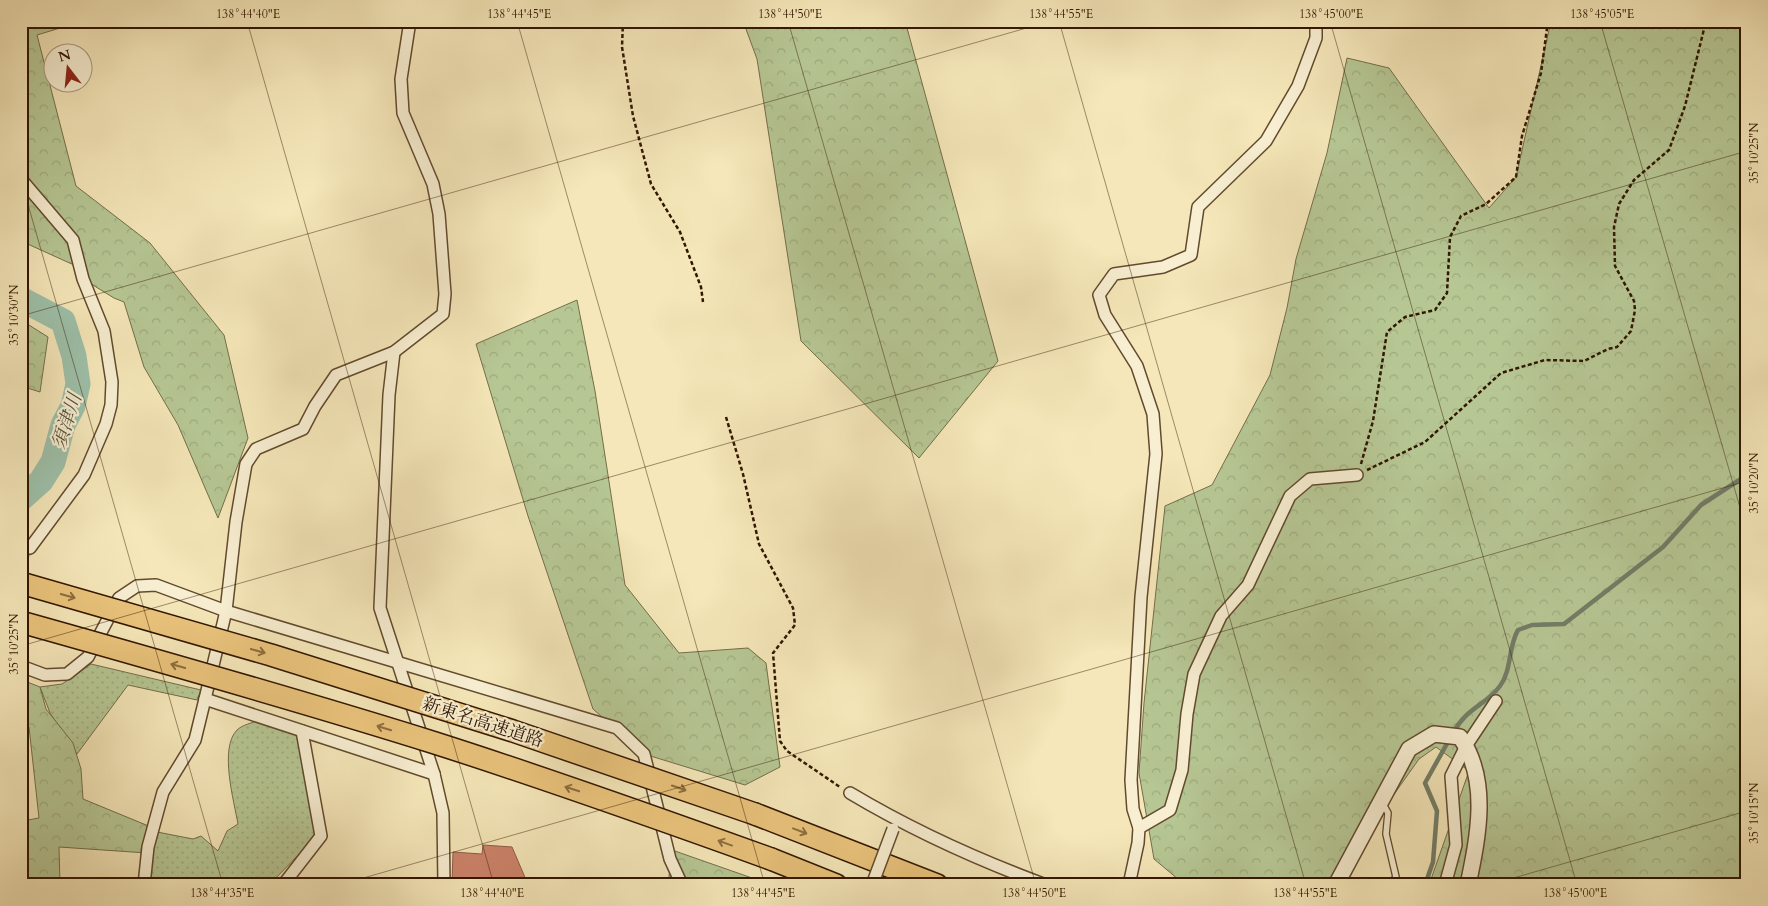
<svg xmlns="http://www.w3.org/2000/svg" width="1768" height="906" font-family="Cardo,'Noto Serif JP',serif">
<defs>
<pattern id="green-dots" width="8" height="8" patternUnits="userSpaceOnUse" patternTransform="scale(1.25)"><rect width="8" height="8" fill="#b6c794"/><path d="M2 2h.1M6 6h.1" fill="none" stroke="#9daa7e" stroke-width="1.8" stroke-linecap="round"/></pattern>
<pattern id="forest-crowns" width="20" height="18" patternUnits="userSpaceOnUse" patternTransform="scale(1.25)"><rect width="20" height="18" fill="#b6c794"/><path d="M2 6a3 3 0 1 1 6 0M12 15a3 3 0 1 1 6 0" fill="none" stroke="#9daa7e"/></pattern>
</defs>
<rect width="100%" height="100%" fill="#f5e7b9"/>
<filter id="stains"><feTurbulence type="fractalNoise" baseFrequency=".004" numOctaves="4"/><feColorMatrix values="0 0 0 0 .2 0 0 0 0 .09 0 0 0 0 .02 0 0 0 .5 -.17"/></filter>
<radialGradient id="worn" r=".72"><stop offset=".6" stop-color="#630" stop-opacity="0"/><stop offset="1" stop-color="#630" stop-opacity=".3"/></radialGradient>
<g fill="url(#green-dots)" stroke="#746e4a">
<path d="M91,664L201,690L197,700L128,685L77,754L50,713L40,687L62,684Z"/>
<path d="M259,720L301,734L318,828L309,844L269,885H146L152,831L193,839L201,836L218,851L227,831L238,824C234,801 219,748 237,730C242,725 252,723 259,720Z"/>
</g>
<g fill="url(#forest-crowns)" stroke="#746e4a">
<path d="M21,21H83L37,35L76,186L150,243L224,335L248,438L218,518L178,425L144,367L124,302L114,298L83,279L74,265L21,241Z"/>
<path d="M743,21H912L907,28L998,361L919,458L801,341L757,59Z"/>
<path d="M1551,21H1747V885H1716L1707,881L1704,885H1429L1469,771L1436,747L1419,759L1330,885H1185L1154,859L1139,773L1144,703L1165,506L1212,485L1270,375L1287,308L1296,259L1327,153L1347,58L1389,68L1489,208L1516,177Z"/>
<path d="M577,300L595,391L625,585L679,653L748,648L766,663L780,767L745,785L644,754L593,709L528,516L476,344Z"/>
<path d="M21,320L48,337L40,392L21,386Z"/>
<path d="M22,680L40,687L46,709L73,743L81,769L83,799L151,827L147,853L59,847L60,885H28L22,821L39,818L29,727L21,724Z"/>
<path d="M672,850L772,885H668Z"/>
</g>
<g fill="none" stroke-linecap="round" stroke-linejoin="round">
<g stroke="#727d66" stroke-width="4.5">
<path d="M1453,733C1466,708 1486,705 1500,686C1512,670 1508,647 1518,630L1532,625L1564,624L1663,547L1701,505L1747,475"/>
<path d="M1425,885L1433,862L1437,811L1425,783L1449,740"/>
</g>
<path stroke="#9dc1aa" stroke-width="25" d="M21,299L63,321L74,356L78,384L73,406L63,425L53,462L41,481L21,499"/>
</g>
<path fill="#cd846b" stroke="#905c4b" d="M483,845L512,847L527,882L528,885H452L453,852L482,854Z"/>
<g fill="none" stroke-linecap="round" stroke-linejoin="round">
<path stroke="#cebd94" stroke-width="11" stroke-dasharray="11 5.5" stroke-linecap="butt" d="M21,558L30,548"/>
<defs>
<path id="service" d="M1382,802L1388,813L1386,834L1396,877L1390,885"/>
<g id="minor">
<path d="M21,179L73,240L83,279L104,331L112,382L111,405L106,424L84,475L30,548"/>
<path d="M394,352L389,395L380,608L434,774L443,813L444,885"/>
<path d="M21,666L45,675L67,674L88,657L119,598L137,586L156,585L226,611L617,728L644,754L670,859L682,885"/>
<path d="M205,699L434,774"/>
<path d="M850,793C912,830 978,860 1046,885"/>
<path d="M1139,828L1170,810L1182,770L1187,714L1194,674L1221,616L1248,585L1290,496L1310,479L1357,475"/>
<path d="M144,885L148,847L163,792L195,740L205,699L226,611L236,522L246,464L256,449L303,429L315,406L336,375L394,352L443,314L445,294L439,214L433,184L403,113L401,79L410,21"/>
<path d="M283,885L321,836L302,731"/>
<path d="M1129,885L1138,843L1139,828L1133,809L1131,780L1141,597L1156,454L1153,414L1137,366L1105,315L1099,295L1114,274L1163,267L1191,255L1198,207L1266,141L1298,86L1316,38V21"/>
<path d="M1445,885L1456,845L1451,776L1466,746L1496,701"/>
</g>
<path id="tertiary" d="M1336,885L1409,749L1434,734L1460,737C1490,780 1478,837 1468,885"/>
<g id="motorway">
<path d="M755,814L937,885"/>
<path d="M771,859L836,885"/>
</g>
</defs>
<use href="#service" stroke="#624a2e" stroke-width="8"/>
<use href="#minor" stroke="#624a2e" stroke-width="14"/>
<use href="#tertiary" stroke="#624a2e" stroke-width="18"/>
<use href="#motorway" stroke="#311600" stroke-width="24"/>
<g stroke="#311600" stroke-width="2.5" stroke-dasharray="4 2.5" stroke-linecap="butt">
<path d="M623,21L622,47L633,116L651,184L680,232L701,287L703,302"/>
<path d="M726,417L743,474L759,544L793,608L795,625L773,653L780,741L787,751L840,787"/>
<path d="M1361,464L1373,421L1387,332L1405,317L1435,310L1447,293L1450,237L1461,216L1486,204L1516,177L1522,136L1541,73L1548,21"/>
<path d="M1367,470L1425,442L1501,373L1545,360L1584,361L1608,349L1617,347L1631,331L1635,310L1634,301L1615,266L1614,227L1619,204L1634,180L1669,150L1685,106L1706,21"/>
</g>
<use href="#service" stroke="#f8efd2" stroke-width="5.5"/>
<use href="#minor" stroke="#f8efd2" stroke-width="11"/>
<use href="#tertiary" stroke="#f8efd2" stroke-width="15"/>
<use href="#motorway" stroke="#eac47c" stroke-width="21"/>
<defs>
<path id="minor-bridge" d="M872,885L893,829"/>
<g id="motorway-bridge">
<path d="M21,583L271,655L513,731L755,814"/>
<path d="M21,622C160,661 298,700 435,743C548,779 660,819 771,859"/>
</g>
</defs>
<use href="#minor-bridge" stroke="#624a2e" stroke-width="14" stroke-linecap="butt"/>
<use href="#motorway-bridge" stroke="#311600" stroke-width="24" stroke-linecap="butt"/>
<use href="#minor-bridge" stroke="#f8efd2" stroke-width="11"/>
<use href="#motorway-bridge" stroke="#eac47c" stroke-width="21"/>
</g>
<defs><path id="oneway-shaft" d="M-6 0H5M1.5-3L5.5 0L1.5 3" fill="none" stroke-width="1.6" stroke-linecap="round" stroke-linejoin="round" transform="scale(1.25)"/></defs>
<g stroke="#8e6d3e">
<use href="#oneway-shaft" transform="translate(68 596) rotate(16)"/>
<use href="#oneway-shaft" transform="translate(258 651) rotate(16)"/>
<use href="#oneway-shaft" transform="translate(178 666) rotate(-164)"/>
<use href="#oneway-shaft" transform="translate(384 728) rotate(-163)"/>
<use href="#oneway-shaft" transform="translate(679 788) rotate(19)"/>
<use href="#oneway-shaft" transform="translate(572 789) rotate(-162)"/>
<use href="#oneway-shaft" transform="translate(800 831) rotate(21)"/>
<use href="#oneway-shaft" transform="translate(725 843) rotate(-160)"/>
</g>
<path fill="none" stroke="#311600" stroke-width="1" stroke-opacity="0.45" d="M247,21L494,885M517,21L765,885M788,21L1036,885M1059,21L1306,885M1330,21L1577,885M1600,21L1747,532M21,180L223,885M21,316L1051,21M21,646L1747,151M339,885L1747,481M1489,885L1747,811"/>
<g text-anchor="middle" stroke-width="4.5" stroke-linejoin="round" paint-order="stroke">
<g font-size="18" fill="#311600" stroke="#f8efd2">
<text transform="translate(483 722) rotate(18)" y="6">新東名高速道路</text>
</g>
<g font-size="19" font-style="italic" fill="#57523c" stroke="#f8efd2">
<text transform="translate(66 421) rotate(-72)" y="7">須津川</text>
</g>
</g>
<rect width="1768" height="906" fill="none" stroke="#f5e7b9" stroke-width="55"/>
<g transform="translate(68 68) rotate(344)"><circle r="24" fill="#f8efd2" stroke="#a8987e"/>
<path d="M0-4L9 19L0 12L-9 19Z" fill="#8f2418"/>
<text y="-8" font-size="14" font-weight="bold" text-anchor="middle" fill="#311600">N</text>
</g>
<rect x="28" y="28" width="1712" height="850" fill="none" stroke="#311600" stroke-width="2"/>
<g font-size="12" text-anchor="middle" fill="#311600">
<text x="248" y="18">138°44'40"E</text>
<text x="519" y="18">138°44'45"E</text>
<text x="790" y="18">138°44'50"E</text>
<text x="1061" y="18">138°44'55"E</text>
<text x="1331" y="18">138°45'00"E</text>
<text x="1602" y="18">138°45'05"E</text>
<text transform="translate(1754 153) rotate(-90)" y="4">35°10'25"N</text>
<text transform="translate(14 315) rotate(-90)" y="4">35°10'30"N</text>
<text transform="translate(1754 483) rotate(-90)" y="4">35°10'20"N</text>
<text transform="translate(14 644) rotate(-90)" y="4">35°10'25"N</text>
<text transform="translate(1754 813) rotate(-90)" y="4">35°10'15"N</text>
<text x="222" y="897">138°44'35"E</text>
<text x="492" y="897">138°44'40"E</text>
<text x="763" y="897">138°44'45"E</text>
<text x="1034" y="897">138°44'50"E</text>
<text x="1305" y="897">138°44'55"E</text>
<text x="1575" y="897">138°45'00"E</text>
</g>
<rect width="100%" height="100%" filter="url(#stains)"/>
<rect width="100%" height="100%" fill="url(#worn)"/>
</svg>
